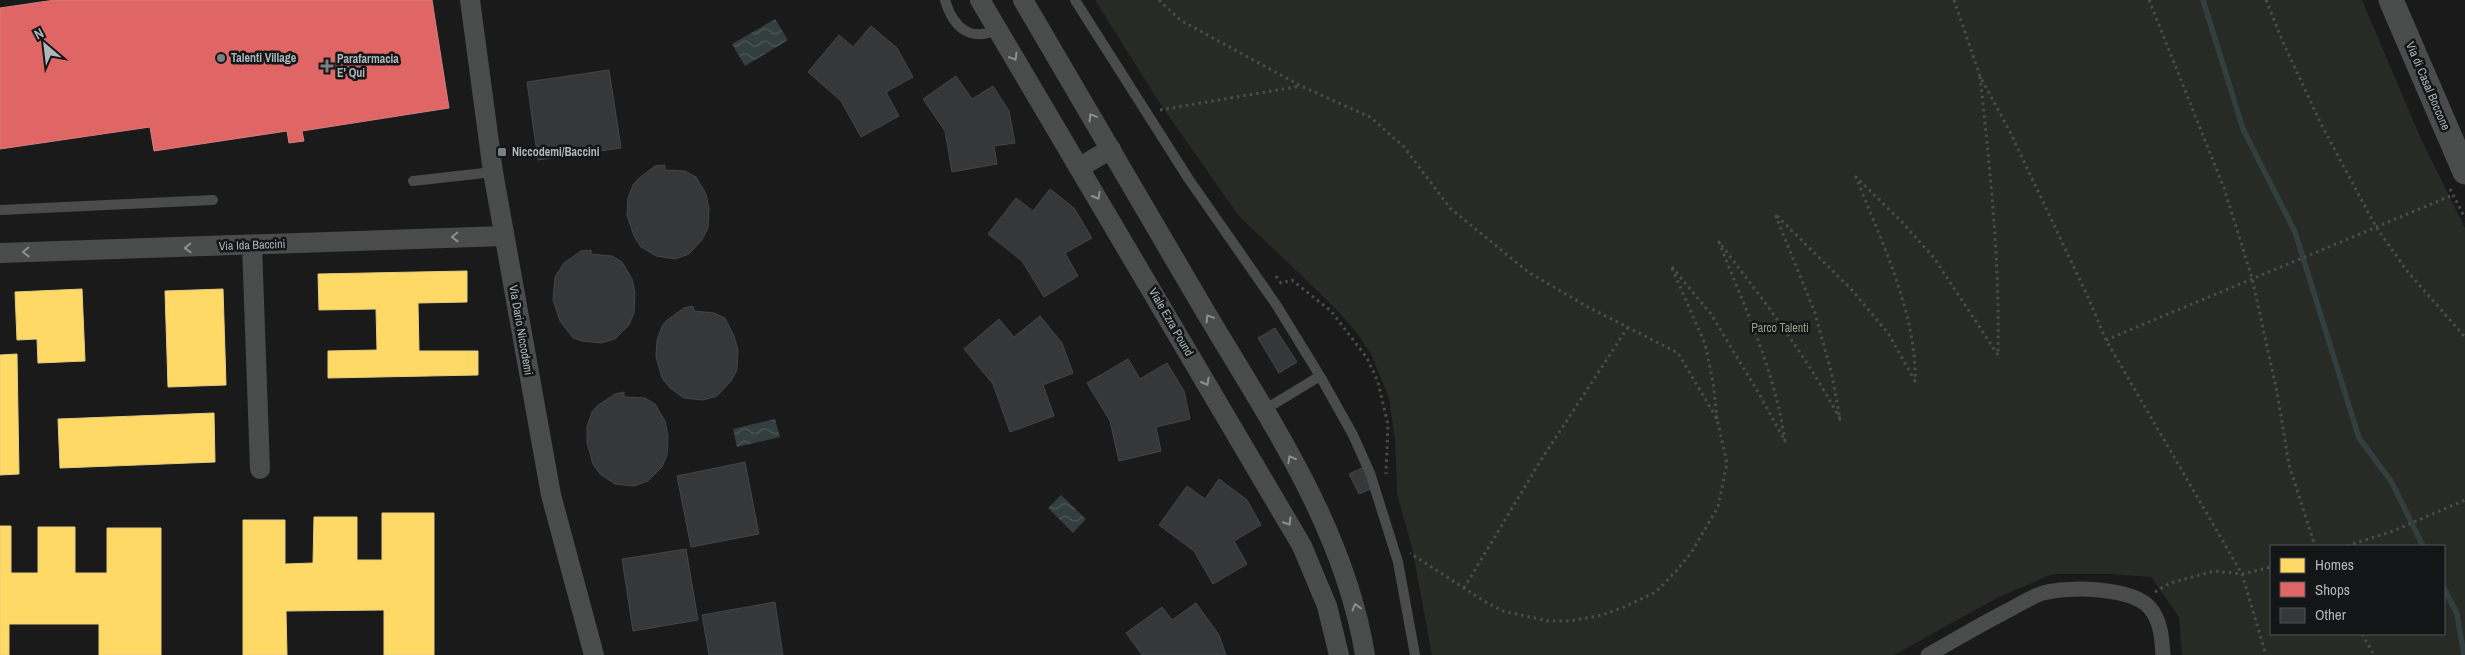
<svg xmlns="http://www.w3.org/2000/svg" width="2465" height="655" font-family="'Archivo Narrow',sans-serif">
<defs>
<pattern id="water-waves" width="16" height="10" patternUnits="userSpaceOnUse" patternTransform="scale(1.25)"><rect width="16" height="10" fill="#333e3f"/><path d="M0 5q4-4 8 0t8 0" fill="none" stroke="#4e5859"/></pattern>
</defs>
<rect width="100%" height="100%" fill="#1a1a1b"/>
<path fill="#272a25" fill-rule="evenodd" d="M1095,0H2362L2421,139L2465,228V655H2182L2179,617L2151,577L2110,574H2053L1997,598L1894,655H1432L1412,548L1397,494L1395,440L1389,398L1371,354L1353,328L1330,303L1238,215L1159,102ZM2271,546H2444V634H2271Z"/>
<g fill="url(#water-waves)">
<path d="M775,19L788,40L745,66L732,44Z"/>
<path d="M775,419L780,437L737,447L733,429Z"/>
<path d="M1061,495L1086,519L1073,533L1048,508Z"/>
</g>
<g fill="#ffd966" stroke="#e6ce7f">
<path d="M467,271V302L418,303L419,351H478V375L328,378V351L377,350L376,309L319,310L318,274Z"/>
<path d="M82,289L85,361L38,363L37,339L17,340L15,292Z"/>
<path d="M223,289L226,385L168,387L165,291Z"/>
<path d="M17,354L19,474L0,475V355Z"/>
<path d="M214,413L215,462L60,468L58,419Z"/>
<path d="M382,513H434V655H384V610L286,611L287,655H243V520H285V564L313,563L314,517H357V560H382Z"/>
<path d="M0,526H11V573H38V527H75V573H107V528H161V655H99V624H9V655H0Z"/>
</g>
<path fill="#e06666" stroke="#d17e7f" d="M55,0H432L449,108L302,131L304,141L289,143L287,131L154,151L150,127L0,149V8Z"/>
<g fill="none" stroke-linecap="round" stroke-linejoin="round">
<g stroke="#333e3f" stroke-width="5.5">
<path d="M2203,0L2243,129L2295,232L2359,438L2391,481L2423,546"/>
<path d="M2444,588L2457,614L2464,655"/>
</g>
</g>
<g fill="#363738" stroke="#434547">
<path d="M871,26L897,48L913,77L886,92L899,116L861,137L841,101L808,72L839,35L853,47Z"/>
<path d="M609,70L621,148L538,160L527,82Z"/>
<path d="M956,76L972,99L993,86L1009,111L1015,143L994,146L997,164L952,172L945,131L923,99Z"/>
<path d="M665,165V170L685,171L696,177L706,194L709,209L708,228L702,240L689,254L675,259L656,256L641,247L634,236L627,215L628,198L633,185L638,179L655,166Z"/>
<path d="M1050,189L1074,208L1092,238L1065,253L1078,276L1044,297L1022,261L988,234L1016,198L1033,211Z"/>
<path d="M591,250V254L612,256L622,262L632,279L635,293L634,313L629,325L615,339L601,343L582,341L573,338L560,321L553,300L555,277L564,263L581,251Z"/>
<path d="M693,306L694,311L714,313L725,318L734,336L738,350L737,370L731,381L717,396L703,400L684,398L670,388L662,378L656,357L657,340L662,326L667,320L684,308Z"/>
<path d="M1040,316L1062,343L1073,373L1043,385L1054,416L1010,432L993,384L964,349L999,319L1014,337Z"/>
<path d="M1275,328L1297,362L1279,373L1258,338Z"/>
<path d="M1128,359L1140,379L1167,363L1184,391L1190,419L1156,427L1161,451L1119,461L1110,421L1087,383Z"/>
<path d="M624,392V397L645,398L655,404L665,421L668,436L667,455L662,467L648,481L634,486L615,484L600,474L593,464L587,443V426L592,412L597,406L615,394Z"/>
<path d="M745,462L759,534L691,547L677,476Z"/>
<path d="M1364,467L1373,488L1359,494L1349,474Z"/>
<path d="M1219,479L1247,500L1261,525L1234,541L1247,564L1213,584L1194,551L1159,525L1187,486L1205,499Z"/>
<path d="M686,549L698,620L633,631L622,559Z"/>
<path d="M775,602L783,655H709L702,615Z"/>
<path d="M1196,603L1219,635L1226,655H1142L1126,633L1162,607L1172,620Z"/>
</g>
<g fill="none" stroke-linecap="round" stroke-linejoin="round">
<g stroke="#4a4d4e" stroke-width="3" stroke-dasharray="2.5 4" stroke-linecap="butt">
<path d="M1159,0L1180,20L1301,86L1370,117L1404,147L1450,208L1528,272L1588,307L1678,353L1717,419L1727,463L1718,507L1691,553L1676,571L1656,592L1624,607L1602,615L1570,621H1548L1503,611L1484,601L1410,553"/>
<path d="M1954,0L1980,76L2010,132L2088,297L2106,340L2242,574L2266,655"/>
<path d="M2149,0L2224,188L2252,278L2277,392L2289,465L2315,546"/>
<path d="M2266,0L2282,40L2321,124L2376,227L2407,271L2465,337"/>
<path d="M1160,110L1301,86"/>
<path d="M2450,189L2465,218"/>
<path d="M1276,276L1281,283L1292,280L1331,311L1367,358L1378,382L1388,425L1386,474"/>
<path d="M2106,340L2453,195"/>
<path d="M1717,419L1713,382L1705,344L1671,266L1711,314L1758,392L1785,441C1775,371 1744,306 1719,242C1764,301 1804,352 1840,419L1832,375L1815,313L1775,214L1852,290L1888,333L1915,381C1917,313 1880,239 1856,177L1901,221L1934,258L1998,355C2000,261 1990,170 1980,76"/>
<path d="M2347,546L2393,531L2465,500"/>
<path d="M1464,588L1541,460L1628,327"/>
<path d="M2155,592L2170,583L2214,571L2242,574L2271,567"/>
<path d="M2362,634L2374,655"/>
</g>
<g stroke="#4a4c4c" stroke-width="10">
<path d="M945,0C953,27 970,43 998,29"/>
<path d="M1075,0L1188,178L1277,306L1320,376L1353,435L1370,473L1398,562L1415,655"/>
<path d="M413,181L493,172"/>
<path d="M0,210L213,200"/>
<path d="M1264,410L1320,376"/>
</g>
<path stroke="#4a4c4c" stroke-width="15" d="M1928,655C1955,640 1981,624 2009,610C2020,604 2031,597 2043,593C2068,586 2132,587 2150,608C2161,621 2162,639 2163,655"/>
<g stroke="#4a4c4c" stroke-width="20">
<path d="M470,0L493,172L551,495L594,655"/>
<path d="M980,0L1302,546L1327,606L1339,655"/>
<path d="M1023,0C1083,101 1142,204 1202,306C1267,416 1344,526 1365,655"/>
<path d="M1080,167L1111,149"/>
<path d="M252,245L260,469"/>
<path d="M0,253L504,236"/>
</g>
<path stroke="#4a4c4c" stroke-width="25" d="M2391,0L2465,172"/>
</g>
<defs><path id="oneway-chevron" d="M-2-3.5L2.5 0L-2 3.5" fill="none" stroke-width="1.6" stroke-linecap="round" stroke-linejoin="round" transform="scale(1.25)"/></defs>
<g stroke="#8a9193">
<use href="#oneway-chevron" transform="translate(1014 57) rotate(59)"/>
<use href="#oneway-chevron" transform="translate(1092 117) rotate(-121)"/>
<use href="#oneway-chevron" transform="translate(1097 196) rotate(60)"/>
<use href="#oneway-chevron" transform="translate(455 237) rotate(179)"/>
<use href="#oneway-chevron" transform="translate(188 248) rotate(178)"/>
<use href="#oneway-chevron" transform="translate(26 252) rotate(179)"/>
<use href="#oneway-chevron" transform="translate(1209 318) rotate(-121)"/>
<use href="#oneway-chevron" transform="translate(1206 382) rotate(60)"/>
<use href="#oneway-chevron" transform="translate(1291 459) rotate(-119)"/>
<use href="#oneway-chevron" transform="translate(1288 522) rotate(58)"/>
<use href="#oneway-chevron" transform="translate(1356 607) rotate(-105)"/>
</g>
<g fill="#7a7f82" stroke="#141516" stroke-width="2">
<circle cx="221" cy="58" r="5"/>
<path d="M324.5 58.5h5v5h5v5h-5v5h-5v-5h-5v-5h5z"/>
<rect x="497" y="147" width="10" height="10" rx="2.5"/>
</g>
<g text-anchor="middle" stroke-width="5" stroke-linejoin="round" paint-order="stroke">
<g font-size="12" font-weight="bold" fill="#adb6b9" stroke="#141516" text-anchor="start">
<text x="231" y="62">Talenti Village</text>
<text x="337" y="63">Parafarmacia<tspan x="337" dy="14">E' Qui</tspan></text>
<text x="512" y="156">Niccodemi/Baccini</text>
</g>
<g font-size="12" fill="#adb6b9" stroke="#141516">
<text transform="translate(2428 86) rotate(67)" y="4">Via di Casal Boccone</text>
<text transform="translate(252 245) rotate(-2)" y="4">Via Ida Baccini</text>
<text transform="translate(1171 322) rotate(60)" y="4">Viale Ezra Pound</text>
<text transform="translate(521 330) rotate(80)" y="4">Via Dario Niccodemi</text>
</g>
<g font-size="12" fill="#91a287" stroke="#141516">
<text x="1780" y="332">Parco Talenti</text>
</g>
</g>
<rect x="2270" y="545" width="175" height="90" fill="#141516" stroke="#515557"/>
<rect x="2280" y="558" width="25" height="15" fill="#ffd966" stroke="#515557"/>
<text x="2315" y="570" font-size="15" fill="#adb6b9">Homes</text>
<rect x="2280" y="582" width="25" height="15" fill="#e06666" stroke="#515557"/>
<text x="2315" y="595" font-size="15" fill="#adb6b9">Shops</text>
<rect x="2280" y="608" width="25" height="15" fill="#363738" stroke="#515557"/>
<text x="2315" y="620" font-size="15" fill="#adb6b9">Other</text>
<g transform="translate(45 45) rotate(332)" stroke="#141516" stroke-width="4" paint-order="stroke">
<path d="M0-4L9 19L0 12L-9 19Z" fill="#adb6b9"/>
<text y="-8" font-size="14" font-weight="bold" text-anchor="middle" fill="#adb6b9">N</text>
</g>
</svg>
